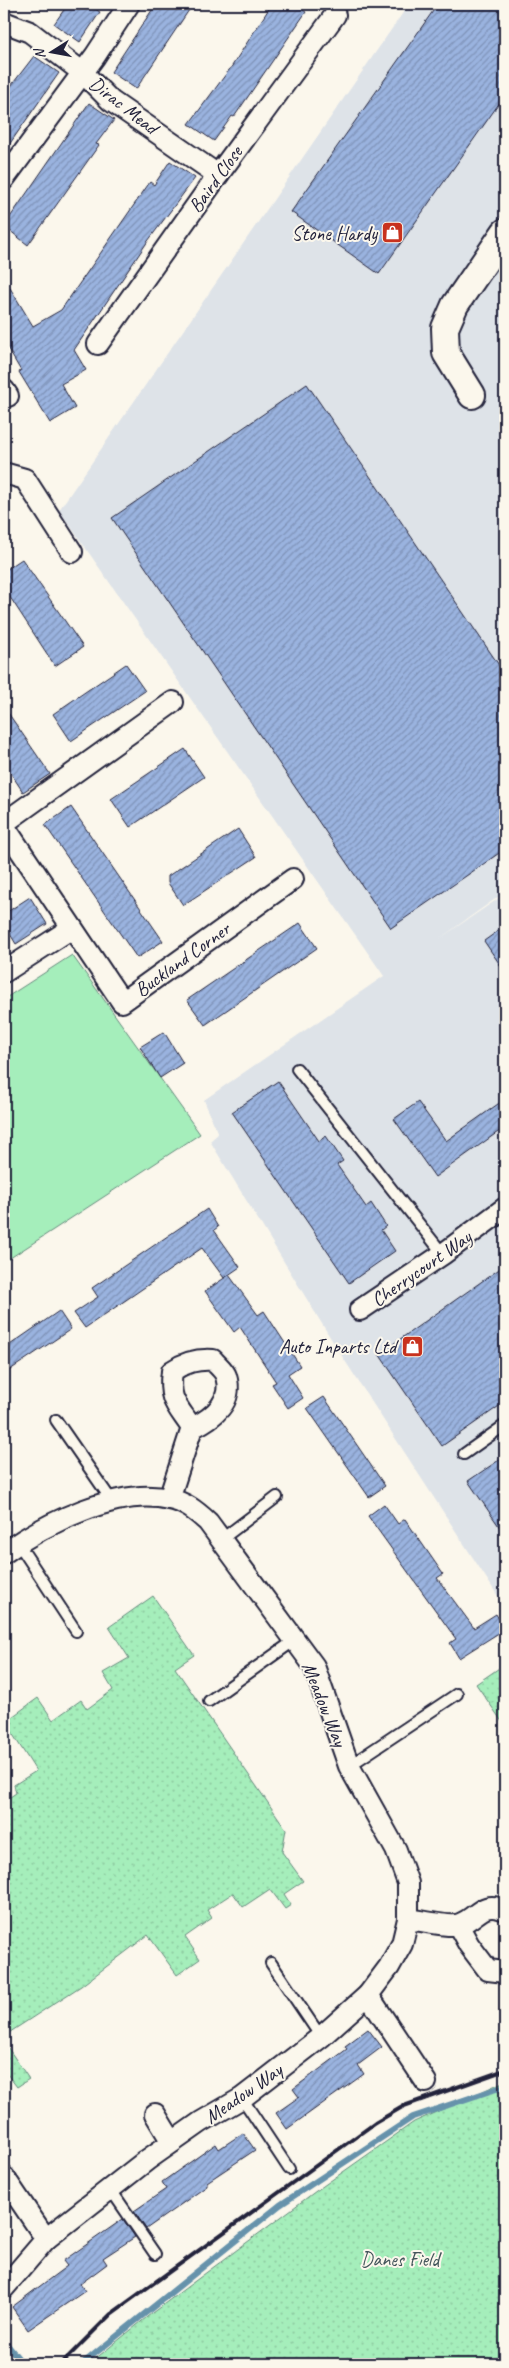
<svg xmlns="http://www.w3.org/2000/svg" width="509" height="2368" font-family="Caveat,sans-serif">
<defs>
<pattern id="grass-dots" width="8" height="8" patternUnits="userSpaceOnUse" patternTransform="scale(1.25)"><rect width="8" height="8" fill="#a5eebb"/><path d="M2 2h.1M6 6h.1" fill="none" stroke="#8ecca2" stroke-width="1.8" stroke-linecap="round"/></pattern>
<pattern id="building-hatch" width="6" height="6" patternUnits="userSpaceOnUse" patternTransform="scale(1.25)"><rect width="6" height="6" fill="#9ab3df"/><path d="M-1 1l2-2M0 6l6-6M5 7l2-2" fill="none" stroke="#7d91b6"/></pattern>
</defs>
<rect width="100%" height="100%" fill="#fbf7ec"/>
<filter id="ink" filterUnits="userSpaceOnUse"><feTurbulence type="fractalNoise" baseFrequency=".02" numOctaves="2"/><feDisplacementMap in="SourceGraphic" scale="10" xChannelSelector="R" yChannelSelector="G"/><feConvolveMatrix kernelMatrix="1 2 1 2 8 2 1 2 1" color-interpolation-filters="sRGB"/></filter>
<g filter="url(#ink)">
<path fill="#dee3e8" d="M409,4H505V892L439,939L505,894V1607L338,1350L210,1141L218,1134L204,1100L384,976L59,510Z"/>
<g fill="url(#grass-dots)" stroke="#64887b">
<path d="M153,1596L194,1655L175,1668L286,1829L282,1852L303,1881L284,1894L291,1905L285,1909L270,1889L243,1907L233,1893L207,1910L212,1918L185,1937L200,1959L177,1975L148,1935L81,1986L4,2036V1801L16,1793L14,1785L36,1771L5,1722L38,1698L53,1720L81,1700L87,1709L113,1690L103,1673L129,1658L109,1627Z"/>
<path d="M505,1664V1726L476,1684Z"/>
<path d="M4,2042L29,2079L17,2087L4,2070Z"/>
<path d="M505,2081V2364H89L152,2313L316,2191L414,2122Z"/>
</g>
<path fill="#a5eebb" stroke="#64887b" d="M72,955L200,1134L4,1262V999Z"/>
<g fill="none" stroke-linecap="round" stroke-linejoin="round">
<g stroke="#6692ab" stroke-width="6">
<path d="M4,2341L23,2364"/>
<path d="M82,2364L280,2205L413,2117L505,2086"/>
</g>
</g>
<g fill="url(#building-hatch)" stroke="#22223b">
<path d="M68,4H87L100,12L80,42L54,24Z"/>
<path d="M156,4H193L136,89L111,72Z"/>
<path d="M272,4H294L306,12L234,117L232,116L214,141L189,124L232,66Z"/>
<path d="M438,4H505V95L379,274L291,212Z"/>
<path d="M34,56L59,73L4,152V95Z"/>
<path d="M89,103L114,120L96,144L99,145L28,245L4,226Z"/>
<path d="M170,161L195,178L148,241L74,350L86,370L61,384L75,408L50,423L19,372L21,371L4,342V278L33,326L61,310L150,182L154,185Z"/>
<path d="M307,384L505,674V849L391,928L112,518Z"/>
<path d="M22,559L83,647L55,666L4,588V571Z"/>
<path d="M126,664L145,691L71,741L53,714Z"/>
<path d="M4,707L50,774L23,792L4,763Z"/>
<path d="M185,749L204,777L130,827L111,799Z"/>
<path d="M71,807L163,941L137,958L45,825Z"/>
<path d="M238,829L256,857L183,905L168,883V876Z"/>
<path d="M30,897L47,924L16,944L4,924V914Z"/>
<path d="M300,923L317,948L205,1025L187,1000Z"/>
<path d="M505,926V972L484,941Z"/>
<path d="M164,1032L183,1063L160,1078L140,1047Z"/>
<path d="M278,1081L319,1141L326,1136L343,1161L337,1165L366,1207L371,1203L386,1226L381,1230L395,1251L349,1283L232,1112Z"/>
<path d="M505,1099V1127L435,1177L394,1119L418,1102L446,1141Z"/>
<path d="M207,1209L218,1227L214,1230L240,1267L224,1278L202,1248L85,1328L74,1313L98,1297L92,1288Z"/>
<path d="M505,1265V1402L442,1446L379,1354Z"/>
<path d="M229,1275L258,1315L264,1311L300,1366L288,1374L303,1398L288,1408L272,1384L276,1382L240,1327L234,1332L205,1291Z"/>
<path d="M59,1311L71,1329L4,1374V1349Z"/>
<path d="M324,1397L385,1486L369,1497L307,1408Z"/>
<path d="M505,1456V1535L468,1481Z"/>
<path d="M384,1504L398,1524L405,1519L443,1574L437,1578L474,1628L496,1614L505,1629L459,1658L450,1643L456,1639L368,1516Z"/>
<path d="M368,2029L382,2047L358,2065L364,2074L287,2129L276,2113L299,2097L293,2089L347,2049L345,2046Z"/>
<path d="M243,2133L255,2150L207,2182V2186L146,2229L134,2211L166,2189L162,2182L216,2144L219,2149Z"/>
<path d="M123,2219L135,2237L103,2258L107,2264L80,2284L85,2291L28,2330L12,2307L67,2266L63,2261Z"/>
</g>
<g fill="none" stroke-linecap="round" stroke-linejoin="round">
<defs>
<g id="service">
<path d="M297,1069L443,1254"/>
<path d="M56,1420L112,1501"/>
<path d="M464,1454L505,1425"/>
<path d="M222,1539L277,1497"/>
<path d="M18,1543L76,1631"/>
<path d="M209,1701L295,1640"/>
<path d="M349,1766L457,1694"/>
<path d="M271,1963L321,2037"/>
<path d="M242,2098L289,2169"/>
<path d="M111,2190L155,2254"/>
</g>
<g id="minor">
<path d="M4,22L30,32L82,72L111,101L218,175"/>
<path d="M4,179L95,56L129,4"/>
<path d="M98,344L218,175L335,15"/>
<path d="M4,390L8,396"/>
<path d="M4,473L25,479L72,552"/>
<path d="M4,823L173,702"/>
<path d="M4,826L122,1002L293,879"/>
<path d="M4,972L72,928"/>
<path d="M360,1310L443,1254L505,1208"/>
<path d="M169,1499L192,1428C177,1405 168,1401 172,1371C185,1362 197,1359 213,1360C217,1365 224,1370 226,1376C234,1402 213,1418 192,1428"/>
<path d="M4,1553C44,1524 118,1487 169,1499C185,1502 196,1511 208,1522L314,1666L349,1766L396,1850L408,1883V1919L402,1944L389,1967L368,1995L321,2037L242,2098L201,2122L147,2160L46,2239L4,2288"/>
<path d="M408,1919C419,1920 451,1928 460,1924C479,1917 481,1900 505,1910"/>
<path d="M458,1925L469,1945L488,1970L505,1972"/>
<path d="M368,1995L426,2082"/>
<path d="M155,2114L172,2142"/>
<path d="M4,2177L46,2239"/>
</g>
<path id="tertiary" d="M472,395L446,353L445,328L455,305L505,232"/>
</defs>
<use href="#service" stroke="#22223b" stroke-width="14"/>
<use href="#minor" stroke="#22223b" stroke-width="24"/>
<use href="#tertiary" stroke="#22223b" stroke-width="30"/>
<use href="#service" stroke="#fbf7ec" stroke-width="10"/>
<use href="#minor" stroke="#fbf7ec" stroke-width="20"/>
<use href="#tertiary" stroke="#fbf7ec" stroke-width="26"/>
<path stroke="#22223b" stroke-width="4" d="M61,2364L111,2314L375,2123L404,2106L505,2070"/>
</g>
</g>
<defs>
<symbol id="shop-square" viewBox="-11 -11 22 22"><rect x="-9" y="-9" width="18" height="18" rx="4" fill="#c8321e" stroke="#fbf7ec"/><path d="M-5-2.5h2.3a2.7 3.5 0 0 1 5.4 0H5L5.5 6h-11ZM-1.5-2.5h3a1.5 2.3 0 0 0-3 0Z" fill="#fff"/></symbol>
</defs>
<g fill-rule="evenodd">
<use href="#shop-square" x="380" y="220" width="25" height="25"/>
<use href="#shop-square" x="400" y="1334" width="25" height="25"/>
</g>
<g text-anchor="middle" stroke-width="4" stroke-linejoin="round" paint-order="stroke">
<g font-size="20" fill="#22223b" stroke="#fbf7ec">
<text transform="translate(124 105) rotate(38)" y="7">Dirac Mead</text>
<text transform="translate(215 179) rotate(-54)" y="7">Baird Close</text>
<text transform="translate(182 959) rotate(-36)" y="7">Buckland Corner</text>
<text transform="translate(421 1268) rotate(-35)" y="7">Cherrycourt Way</text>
<text transform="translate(325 1704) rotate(68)" y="7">Meadow Way</text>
<text transform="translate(243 2093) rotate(-35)" y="7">Meadow Way</text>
</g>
<g font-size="20" fill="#22223b" stroke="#fbf7ec" text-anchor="end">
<text x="377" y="240">Stone Hardy</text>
<text x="396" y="1353">Auto Inparts Ltd</text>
</g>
<g font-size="20" fill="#43555b" stroke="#fbf7ec">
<text x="400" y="2266">Danes Field</text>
</g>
</g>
<rect width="509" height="2368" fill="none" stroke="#fbf7ec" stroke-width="20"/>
<rect x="10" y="10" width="489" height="2348" fill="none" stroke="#22223b" stroke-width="2" filter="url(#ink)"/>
<g transform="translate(52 52) rotate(259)" stroke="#fbf7ec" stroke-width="4" paint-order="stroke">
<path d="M0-4L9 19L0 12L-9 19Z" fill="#22223b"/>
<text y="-8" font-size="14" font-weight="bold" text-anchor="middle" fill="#22223b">N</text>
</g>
</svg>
